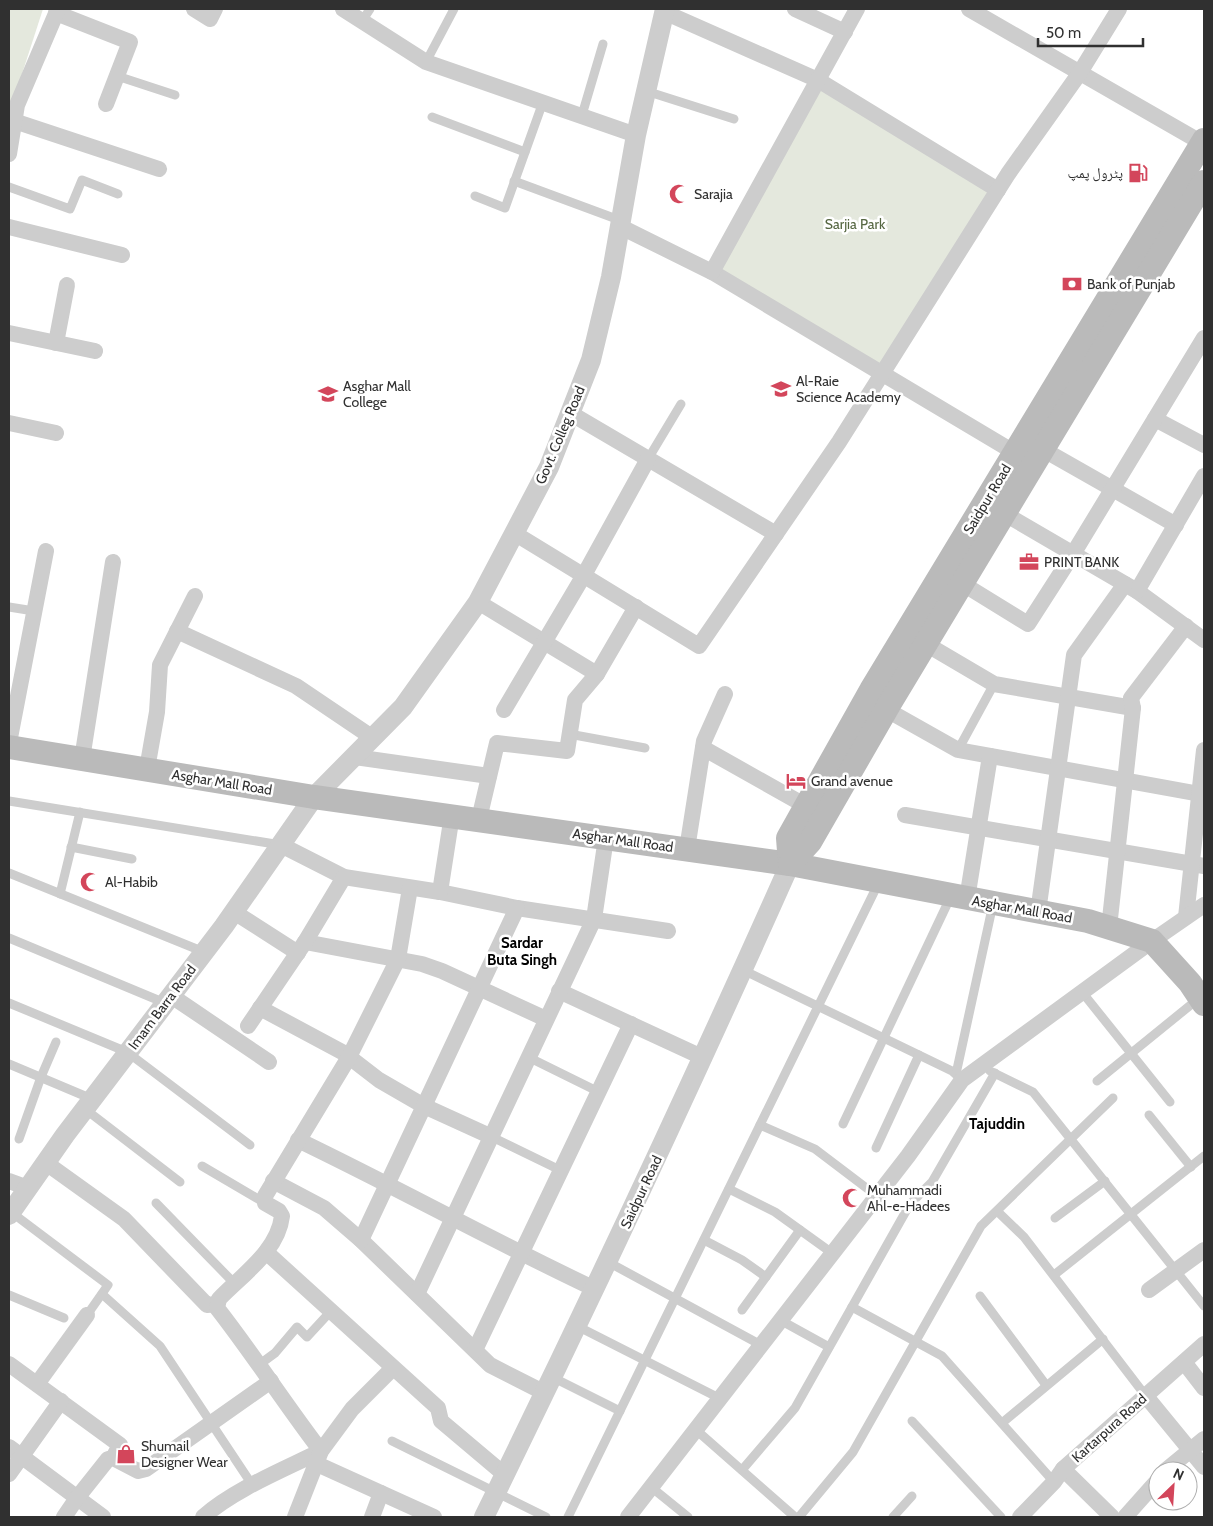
<svg xmlns="http://www.w3.org/2000/svg" width="1213" height="1526" font-family="Cabin,'Noto Naskh Arabic',sans-serif">
<rect width="100%" height="100%" fill="#fff"/>
<g fill="#e4e8dd">
<path d="M9,9H43L9,114Z"/>
<path d="M818,80L998,190L882,374L712,272Z"/>
</g>
<g fill="none" stroke-linecap="round" stroke-linejoin="round">
<g stroke="#cdcdcd" stroke-width="9">
<path d="M362,21L370,9"/>
<path d="M426,62L454,9"/>
<path d="M117,76L175,95"/>
<path d="M646,91L734,119"/>
<path d="M582,115L603,44"/>
<path d="M432,117L525,152"/>
<path d="M514,181L622,221"/>
<path d="M9,187L70,209L82,180L118,194"/>
<path d="M475,196L505,208L543,102"/>
<path d="M648,459L681,404"/>
<path d="M9,607L34,611"/>
<path d="M569,734L645,748"/>
<path d="M958,750L994,684"/>
<path d="M9,801L281,845"/>
<path d="M71,847L132,859"/>
<path d="M9,873L204,952"/>
<path d="M60,894L80,812"/>
<path d="M9,938L165,1003"/>
<path d="M743,970L952,1071L962,1080"/>
<path d="M1082,992L1170,1102"/>
<path d="M9,1003L127,1052L250,1145"/>
<path d="M528,1057L599,1092"/>
<path d="M9,1064L92,1099"/>
<path d="M990,1071L1033,1092L1204,1306"/>
<path d="M956,1074L993,904"/>
<path d="M1097,1081L1198,999"/>
<path d="M85,1109L180,1182"/>
<path d="M1149,1115L1191,1167"/>
<path d="M843,1124L951,896"/>
<path d="M760,1125L815,1149L877,1196"/>
<path d="M492,1137L562,1171"/>
<path d="M19,1139L41,1077L56,1042"/>
<path d="M876,1148L919,1055"/>
<path d="M202,1166L265,1203"/>
<path d="M729,1189L775,1212L832,1253"/>
<path d="M156,1203L234,1283"/>
<path d="M997,1211L1024,1237L1145,1395"/>
<path d="M11,1212L108,1285L87,1315"/>
<path d="M1055,1218L1105,1181"/>
<path d="M704,1240L742,1260L766,1277"/>
<path d="M608,1262L761,1345"/>
<path d="M1054,1275L1204,1156"/>
<path d="M102,1294L160,1346L253,1486"/>
<path d="M9,1295L64,1318"/>
<path d="M980,1296L1046,1385"/>
<path d="M852,1307L942,1356L1054,1482"/>
<path d="M742,1310L800,1230"/>
<path d="M780,1320L829,1347"/>
<path d="M577,1326L719,1398"/>
<path d="M260,1364L275,1353L297,1327L307,1337L331,1311"/>
<path d="M552,1377L620,1411"/>
<path d="M912,1421L1001,1517"/>
<path d="M1002,1423L1103,1339"/>
<path d="M695,1429L795,1517"/>
<path d="M392,1441L546,1517"/>
<path d="M742,1470L795,1408L910,1204L932,1182L995,1073"/>
<path d="M651,1487L688,1517"/>
<path d="M568,1517L879,882"/>
<path d="M799,1517L853,1452L981,1226L1113,1098"/>
<path d="M893,1517L912,1496"/>
</g>
<g stroke="#cdcdcd" stroke-width="16">
<path d="M194,9L210,19L215,9"/>
<path d="M343,9L426,62L636,135"/>
<path d="M795,9L845,32"/>
<path d="M969,9L1204,144"/>
<path d="M664,12L818,80L998,190"/>
<path d="M56,13L130,42L106,104"/>
<path d="M14,121L159,169"/>
<path d="M9,154L17,105L58,9"/>
<path d="M9,227L122,255"/>
<path d="M621,227L712,272L1022,457"/>
<path d="M712,272L857,9"/>
<path d="M9,333L95,351"/>
<path d="M56,343L67,285"/>
<path d="M570,413L776,534"/>
<path d="M1155,419L1204,445"/>
<path d="M9,423L56,433"/>
<path d="M1044,450L1176,525"/>
<path d="M1005,514L1137,591L1204,640"/>
<path d="M514,533L699,646L839,442L1008,174L1079,74L1119,9"/>
<path d="M963,584L1028,624L1073,554L1204,338"/>
<path d="M1137,591L1204,476"/>
<path d="M478,602L597,674"/>
<path d="M177,631L296,686L373,738"/>
<path d="M926,644L994,684L1133,708"/>
<path d="M504,710L584,575L648,459"/>
<path d="M887,710L958,750L1200,794"/>
<path d="M9,743L46,551"/>
<path d="M703,748L806,806"/>
<path d="M355,757L489,776"/>
<path d="M82,759L113,562"/>
<path d="M147,769L157,712L160,665L195,596"/>
<path d="M905,815L1204,866"/>
<path d="M479,819L497,743L567,751L575,700L597,674L636,607"/>
<path d="M281,845L344,877L440,892L517,908L668,931"/>
<path d="M687,849L704,741L725,694"/>
<path d="M440,892L452,815"/>
<path d="M967,899L990,756"/>
<path d="M234,912L298,953"/>
<path d="M1038,912L1074,655L1125,584"/>
<path d="M1186,917L1204,750"/>
<path d="M1109,928L1133,708L1131,698L1186,626"/>
<path d="M305,942L422,964L442,971L546,1019"/>
<path d="M559,991L704,1058"/>
<path d="M170,995L269,1062"/>
<path d="M260,1008L344,1053L379,1080L424,1106L492,1137"/>
<path d="M248,1026L305,942L344,877"/>
<path d="M298,1140C398,1188 495,1242 595,1289"/>
<path d="M46,1163L124,1219L207,1305L216,1304"/>
<path d="M9,1181L28,1188"/>
<path d="M273,1181L324,1208L361,1240L490,1365L545,1393"/>
<path d="M361,1240L517,908"/>
<path d="M266,1252L438,1408L441,1421L505,1475"/>
<path d="M1149,1290L1204,1250"/>
<path d="M417,1294L594,919L606,838"/>
<path d="M475,1350L631,1024"/>
<path d="M1184,1362L1204,1388"/>
<path d="M9,1364L120,1445L113,1458"/>
<path d="M37,1384L87,1315"/>
<path d="M1145,1395L1204,1467"/>
<path d="M9,1447L103,1517"/>
<path d="M317,1464L434,1517"/>
<path d="M1063,1469L1112,1517"/>
<path d="M1165,1471L1204,1439"/>
<path d="M9,1474L61,1401"/>
<path d="M64,1517L77,1498L108,1459L113,1458L138,1471L146,1469L271,1381"/>
<path d="M203,1517C235,1489 283,1470 321,1451C285,1404 253,1354 217,1308L219,1299C242,1275 278,1251 282,1216L279,1211L265,1203V1196L349,1057L398,959L410,888"/>
<path d="M295,1517L321,1451L352,1409L393,1368"/>
<path d="M372,1517L381,1493"/>
<path d="M628,1517L908,1156L962,1080L1152,941L1204,905"/>
<path d="M1020,1517L1054,1482L1063,1469L1204,1344"/>
<path d="M1125,1517L1158,1480"/>
</g>
<g stroke="#cdcdcd" stroke-width="20">
<path d="M9,1215L65,1135L224,926L314,797L403,707L478,602L549,467L591,360L611,277L636,135L665,9"/>
<path d="M484,1517C590,1301 692,1084 790,864"/>
</g>
<g stroke="#bababa" stroke-width="24">
<path d="M9,747L314,797L790,864L1088,921L1152,941L1190,983L1204,1004"/>
<path d="M790,864L788,838L871,690L1204,140"/>
<path d="M790,864L810,842L890,703L1204,182"/>
</g>
</g>
<defs>
<symbol id="fuel-bare" viewBox="-9 -9 18 18"><path d="M-5.5-6h7V0h2V4h1.3V-2.5L3-4.5l.8-.8L6-3V5H2.5V1h-1V6h-7ZM-4.2-4.7v3.2H.2V-4.7Z" fill="#d3465b" stroke="#fff" stroke-width="2.5" paint-order="stroke"/></symbol>
<symbol id="mosque-bare" viewBox="-9 -9 18 18"><path d="M3.5-4.9A6 6 0 1 0 3.5 4.9A5 5 0 1 1 3.5-4.9Z" fill="#d3465b" stroke="#fff" stroke-width="2.5" paint-order="stroke"/></symbol>
<symbol id="bank-bare" viewBox="-9 -9 18 18"><path d="M-6-4H6V4H-6ZM0-2.3a2.3 2.3 0 1 0 0 4.6a2.3 2.3 0 1 0 0-4.6Z" fill="#d3465b" stroke="#fff" stroke-width="2.5" paint-order="stroke"/></symbol>
<symbol id="school-bare" viewBox="-9 -9 18 18"><path d="M0-5L7-2L0 1L-7-2ZM-4 1L0 2.5L4 1V4Q0 6-4 4Z" fill="#d3465b" stroke="#fff" stroke-width="2.5" paint-order="stroke"/></symbol>
<symbol id="university-bare" viewBox="-9 -9 18 18"><path d="M0-5L7-2L0 1L-7-2ZM-4 1L0 2.5L4 1V4Q0 6-4 4Z" fill="#d3465b" stroke="#fff" stroke-width="2.5" paint-order="stroke"/></symbol>
<symbol id="office-bare" viewBox="-9 -9 18 18"><path d="M-6-3h4V-5.5h4V-3h4V5H-6ZM-1-4.5V-3h2v-1.5ZM-6 0V1H6V0Z" fill="#d3465b" stroke="#fff" stroke-width="2.5" paint-order="stroke"/></symbol>
<symbol id="hotel-bare" viewBox="-9 -9 18 18"><path d="M-6-4.5h1.5V1H6V5H4.5V3h-9V5H-6ZM-4 0a1.8 1.8 0 1 1 3.6 0ZM.5 0V-2.5h3Q6-2.5 6 0Z" fill="#d3465b" stroke="#fff" stroke-width="2.5" paint-order="stroke"/></symbol>
<symbol id="shop-bare" viewBox="-9 -9 18 18"><path d="M-5-2.5h2.3a2.7 3.5 0 0 1 5.4 0H5L5.5 6h-11ZM-1.5-2.5h3a1.5 2.3 0 0 0-3 0Z" fill="#d3465b" stroke="#fff" stroke-width="2.5" paint-order="stroke"/></symbol>
</defs>
<g fill-rule="evenodd">
<use href="#fuel-bare" x="1124" y="159" width="28" height="28"/>
<use href="#mosque-bare" x="665" y="180" width="28" height="28"/>
<use href="#bank-bare" x="1058" y="270" width="28" height="28"/>
<use href="#school-bare" x="767" y="375" width="28" height="28"/>
<use href="#university-bare" x="314" y="380" width="28" height="28"/>
<use href="#office-bare" x="1015" y="548" width="28" height="28"/>
<use href="#hotel-bare" x="782" y="767" width="28" height="28"/>
<use href="#mosque-bare" x="76" y="868" width="28" height="28"/>
<use href="#mosque-bare" x="838" y="1184" width="28" height="28"/>
<use href="#shop-bare" x="112" y="1440" width="28" height="28"/>
</g>
<g text-anchor="middle" stroke-width="5" stroke-linejoin="round" paint-order="stroke">
<g font-size="14" fill="#303030" stroke="#fff" text-anchor="start">
<text x="1123" y="178" text-anchor="end">پٹرول پمپ</text>
<text x="694" y="199">Sarajia</text>
<text x="1087" y="289">Bank of Punjab</text>
<text x="796" y="386">Al-Raie<tspan x="796" dy="16">Science Academy</tspan></text>
<text x="343" y="391">Asghar Mall<tspan x="343" dy="16">College</tspan></text>
<text x="1044" y="567">PRINT BANK</text>
<text x="811" y="786">Grand avenue</text>
<text x="105" y="887">Al-Habib</text>
<text x="867" y="1195">Muhammadi<tspan x="867" dy="16">Ahl-e-Hadees</tspan></text>
<text x="141" y="1451">Shumail<tspan x="141" dy="16">Designer Wear</tspan></text>
</g>
<g font-size="14" fill="#566742" stroke="#fff">
<text x="855" y="229">Sarjia Park</text>
</g>
<g font-size="14" fill="#303030" stroke="#fff">
<text transform="translate(560 435) rotate(-67)" y="5">Govt. Colleg Road</text>
<text transform="translate(987 499) rotate(-59)" y="5">Saidpur Road</text>
<text transform="translate(222 782) rotate(9)" y="5">Asghar Mall Road</text>
<text transform="translate(623 840) rotate(8)" y="5">Asghar Mall Road</text>
<text transform="translate(1022 909) rotate(10)" y="5">Asghar Mall Road</text>
<text transform="translate(162 1007) rotate(-53)" y="5">Imam Barra Road</text>
<text transform="translate(641 1192) rotate(-65)" y="5">Saidpur Road</text>
<text transform="translate(1109 1428) rotate(-42)" y="5">Kartarpura Road</text>
</g>
<g font-size="15" font-weight="bold" fill="#000" stroke="#fff">
<text x="522" y="948">Sardar<tspan x="522" dy="17">Buta Singh</tspan></text>
<text x="997" y="1129">Tajuddin</text>
</g>
</g>
<rect width="1213" height="1526" fill="none" stroke="#303030" stroke-width="20"/>
<g transform="translate(1173 1486) rotate(25)"><circle r="24" fill="#ffffff" stroke="#acacac"/>
<path d="M0-4L9 19L0 12L-9 19Z" fill="#d3465b"/>
<text y="-8" font-size="14" font-weight="bold" text-anchor="middle" fill="#303030">N</text>
</g>
<path d="M1038 38v8h105v-8" fill="none" stroke="#303030" stroke-width="2.5"/>
<text x="1046" y="38" font-size="15" fill="#303030" stroke="#ffffff" stroke-width="4" paint-order="stroke">50 m</text>
</svg>
